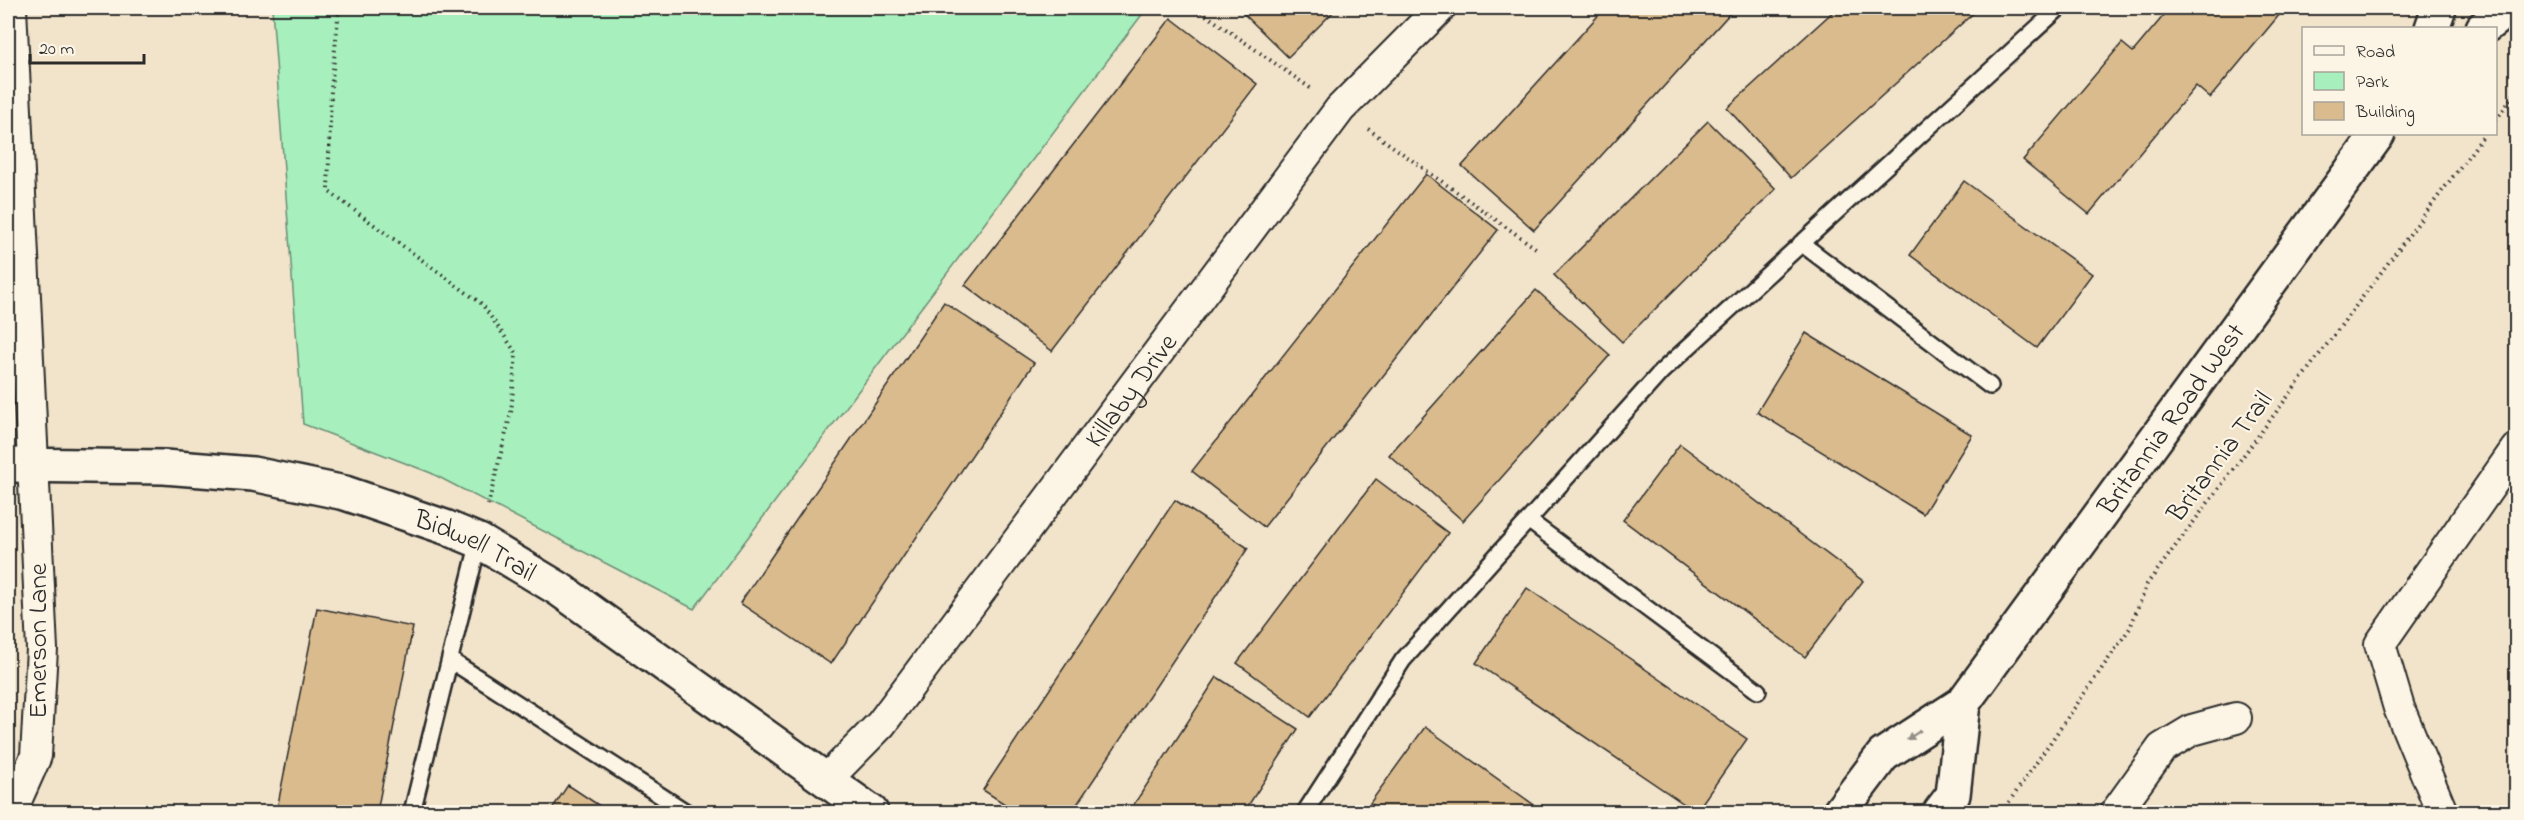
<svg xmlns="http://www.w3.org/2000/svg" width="2524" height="820" font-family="'Indie Flower',sans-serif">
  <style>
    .green { fill: #a7efbc; stroke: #698d74; stroke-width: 1.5 }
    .building { fill: #dabb8d; stroke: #2b2b2b; stroke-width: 1.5 }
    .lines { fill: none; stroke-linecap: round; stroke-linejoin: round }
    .lane-casing { stroke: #2b2b2b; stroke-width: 20 }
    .street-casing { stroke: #2b2b2b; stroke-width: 34 }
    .secondary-casing { stroke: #2b2b2b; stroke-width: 38 }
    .path { stroke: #2b2b2b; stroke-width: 4; stroke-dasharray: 1.5 4.5; stroke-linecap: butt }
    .lane { stroke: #fcf5e5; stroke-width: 15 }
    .street { stroke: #fcf5e5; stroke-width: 30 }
    .secondary { stroke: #fcf5e5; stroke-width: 33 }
    .oneway { fill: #949088 }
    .labels { text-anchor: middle; stroke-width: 4.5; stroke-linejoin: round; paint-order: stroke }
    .street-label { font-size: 27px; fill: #2b2b2b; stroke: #fcf5e5 }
  </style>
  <rect width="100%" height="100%" fill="#f2e4cb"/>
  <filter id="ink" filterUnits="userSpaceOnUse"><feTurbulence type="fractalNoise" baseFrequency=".0167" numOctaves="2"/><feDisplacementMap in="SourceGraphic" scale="12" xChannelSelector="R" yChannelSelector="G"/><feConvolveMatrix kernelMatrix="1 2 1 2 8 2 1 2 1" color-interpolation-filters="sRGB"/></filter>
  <g filter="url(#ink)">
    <!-- green -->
    <path class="green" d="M272,8H1147L694,609L431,473L303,424Z"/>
    <!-- building -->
    <path class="building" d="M1238,8H1337L1288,57Z
      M1605,8H1728L1732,11L1534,230L1462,166Z
      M1837,8H1979L1791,178L1727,108Z
      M2170,8H2285L2210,98L2196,86L2089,214L2023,160L2122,43L2133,52Z
      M1171,18L1257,84L1052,351L965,285Z
      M1708,121L1776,189L1622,342L1554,275Z
      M1426,174L1498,230L1264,527L1192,471Z
      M1964,181L2092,274L2037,348L1910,255Z
      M1536,290L1610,355L1463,521L1389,455Z
      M944,302L1034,363L831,664L740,603Z
      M1806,333L1972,435L1923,514L1757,412Z
      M1680,444L1863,581L1805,657L1623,520Z
      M1376,479L1448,533L1310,717L1237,663Z
      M1175,500L1248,548L1072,812H1017L983,790Z
      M1527,588L1747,739L1696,812L1476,663Z
      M317,608L413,627L377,812H293L277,809Z
      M1217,677L1298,729L1244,812H1129Z
      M1425,727L1544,812H1383L1370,803Z
      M568,785L609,812H550Z"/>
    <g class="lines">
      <!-- lane casing -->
      <g class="lane-casing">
        <path id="lane" d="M1801,243L1990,386
          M1528,520L1758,691
          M450,660L686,812
          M412,812L479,541
          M1305,812L1403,660L1661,372L2059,8"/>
      </g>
      <!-- street casing -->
      <g class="street-casing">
        <g id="street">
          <path id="s1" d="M827,779L881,724L1340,109L1440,8"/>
          <path d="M11,812L36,756L42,649L11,8"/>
          <path d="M2116,812L2162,748L2192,730L2236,718"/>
          <path d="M2442,812L2399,708L2380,644L2516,449"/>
        </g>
      </g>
      <!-- secondary casing -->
      <g class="secondary-casing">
        <g id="secondary">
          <path d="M2432,28L2439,8"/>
          <path d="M2483,28L2509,8"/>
          <path id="s2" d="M8,465L164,467L253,474L345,493L445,527L479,541L559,589L871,812"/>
          <path id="s3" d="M1840,812L1883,755L1963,703L2378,134"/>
          <path d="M1940,812L1953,795L1963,703"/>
        </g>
      </g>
      <!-- path -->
      <path class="path" d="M339,8L331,90L328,191L482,304L516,353L511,413L488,505
        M1196,8L1313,90
        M2496,120L2516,92
        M1368,129L1537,249
        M2002,812L2130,628L2147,584L2485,134"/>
      <!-- lane -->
      <use href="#lane" class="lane"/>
      <!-- street -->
      <use href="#street" class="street"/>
      <!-- secondary -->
      <use href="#secondary" class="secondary"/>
    </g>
    <!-- one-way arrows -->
    <defs><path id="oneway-solid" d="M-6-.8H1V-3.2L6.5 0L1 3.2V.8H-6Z" transform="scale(1.5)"/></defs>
    <use class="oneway" href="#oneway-solid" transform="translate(1914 735) rotate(147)"/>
  </g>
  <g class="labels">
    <!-- street labels -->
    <g class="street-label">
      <text dy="9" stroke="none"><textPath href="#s1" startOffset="494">Killaby Drive</textPath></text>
      <text dy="9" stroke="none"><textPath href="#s3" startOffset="519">Britannia Road West</textPath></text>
      <text transform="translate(2219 456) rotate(-53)" y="9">Britannia Trail</text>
      <text dy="9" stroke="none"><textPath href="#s2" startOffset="480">Bidwell Trail</textPath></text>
      <text transform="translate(37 641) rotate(-90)" y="9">Emerson Lane</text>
    </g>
  </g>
  <!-- margin -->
  <rect width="2524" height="820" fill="none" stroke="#fcf5e5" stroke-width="30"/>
  <rect x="15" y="15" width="2494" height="790" fill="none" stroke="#2b2b2b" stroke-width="2" filter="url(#ink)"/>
  <!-- legend -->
  <rect x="2302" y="27" width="195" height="108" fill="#fcf5e5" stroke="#a8a49b" stroke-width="1.5"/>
  <rect x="2314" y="46" width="30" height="9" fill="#fcf5e5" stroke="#a8a49b" stroke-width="1.5"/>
  <text x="2356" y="57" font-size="18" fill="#2b2b2b">Road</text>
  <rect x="2314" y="72" width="30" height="18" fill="#a7efbc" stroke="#a8a49b" stroke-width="1.5"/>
  <text x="2356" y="87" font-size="18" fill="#2b2b2b">Park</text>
  <rect x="2314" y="102" width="30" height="18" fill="#dabb8d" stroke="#a8a49b" stroke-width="1.5"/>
  <text x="2356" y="117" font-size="18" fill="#2b2b2b">Building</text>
  <!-- scale -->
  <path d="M30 54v9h114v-9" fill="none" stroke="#2b2b2b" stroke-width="3"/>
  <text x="39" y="54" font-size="18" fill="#2b2b2b" stroke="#fcf5e5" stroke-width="4.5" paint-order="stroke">20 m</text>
</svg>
